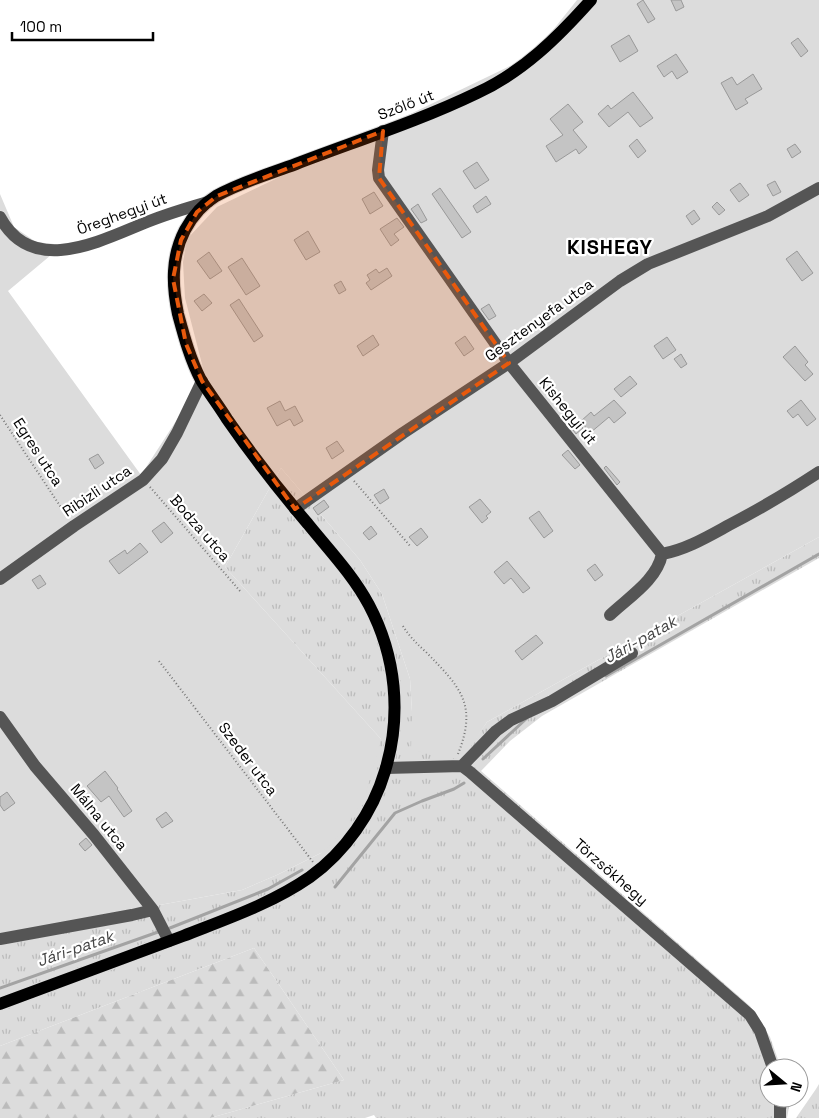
<svg xmlns="http://www.w3.org/2000/svg" width="819" height="1118" font-family="'Space Grotesk',sans-serif">
  <style>
    .grass { fill: url(#grass-tufts) }
    .forest { fill: url(#forest-firs) }
    .garden { fill: #dcdcdc }
    .lines { fill: none; stroke-linecap: round; stroke-linejoin: round }
    .stream { stroke: #a3a3a3; stroke-width: 3 }
    .building { fill: #c4c4c4; stroke: #999 }
    .major-casing { stroke: #dbdbdb; stroke-width: 14 }
    .path { stroke: #777; stroke-width: 2; stroke-dasharray: 1 2.5; stroke-linecap: butt }
    .minor { stroke: #555; stroke-width: 12 }
    .major { stroke: #000; stroke-width: 12 }
    .marked { fill: #e8590c; fill-opacity: 0.2; stroke: #e8590c; stroke-width: 4; stroke-dasharray: 10 6; stroke-linejoin: round }
    .labels { text-anchor: middle; stroke-width: 4.5; stroke-linejoin: round; paint-order: stroke }
    .street-label { font-size: 15px; fill: #000; stroke: #fff }
    .water-label { font-size: 16px; font-style: italic; fill: #444; stroke: #fff }
    .district-label { font-size: 20px; font-weight: bold; letter-spacing: 1px; fill: #000; stroke: #fff }
  </style>
  <defs>
    <pattern id="grass-tufts" width="24" height="20" patternUnits="userSpaceOnUse" patternTransform="scale(1.25)"><rect width="24" height="20" fill="#dcdcdc"/><path d="M3 7l-1-3M5 7V3M7 7l1-3M15 17l-1-3M17 17v-4M19 17l1-3" fill="none" stroke="#bbb"/></pattern>
    <pattern id="forest-firs" width="22" height="20" patternUnits="userSpaceOnUse" patternTransform="scale(1.25)"><rect width="22" height="20" fill="#dcdcdc"/><path d="M5 1l3.5 6h-7zM16 11l3.5 6h-7z" fill="#bbb"/></pattern>
  </defs>
  <rect width="100%" height="100%" fill="#fff"/>
  <!-- grass -->
  <path class="grass" d="M281,468L360,560L382,594L410,679L412,712L461,759L487,722L819,537V558L542,716L510,741L481,771L750,1006L770,1037L781,1068H769V1098H788L789,1107L787,1118H376L374,1115L365,1118H210L344,1080L254,948L0,1046V934L242,890L277,875L321,853L381,739L225,567Z
    M819,1084V1118H796L816,1089Z"/>
  <!-- forest -->
  <path class="forest" d="M254,948L344,1080L210,1118H0V1046Z"/>
  <!-- garden -->
  <path class="garden" d="M577,0H819V537L487,722L462,760L411,750L412,712L410,679L382,594L360,560L281,468L225,567L381,739L366,793L344,831L321,853L277,875L242,890L0,934V194L14,227L36,242L63,245L8,291L141,475L176,421L204,372L185,298L183,262L187,239L217,207L533,55Z"/>
  <g class="lines">
    <!-- stream -->
    <path class="stream" d="M606,676L819,554
      M483,759L526,719
      M335,887L395,813L422,801L454,789L464,783
      M170,928L268,889L302,870
      M0,988L158,932"/>
  </g>
  <!-- building -->
  <path class="building" d="M643,0L655,19L648,23L637,4Z
    M671,0H681L684,7L676,11Z
    M629,35L638,51L620,62L611,46Z
    M798,38L808,51L801,57L791,43Z
    M676,54L688,72L677,79L672,71L664,77L657,66Z
    M753,74L762,89L745,99L748,103L736,110L721,83L732,77L737,85Z
    M633,92L653,118L640,127L628,112L609,127L598,114L608,105L611,109Z
    M568,104L583,122L573,130L587,147L579,154L576,149L556,162L546,146L563,135L550,119Z
    M637,139L646,151L638,158L629,146Z
    M795,144L801,152L792,158L787,149Z
    M477,162L489,180L475,189L463,171Z
    M775,181L781,192L773,196L767,185Z
    M740,183L749,195L739,202L730,190Z
    M440,188L471,232L462,238L432,194Z
    M374,192L383,206L370,214L362,199Z
    M486,196L491,204L477,213L473,206Z
    M717,202L725,210L719,215L712,207Z
    M418,204L427,220L421,223L411,209Z
    M694,210L700,219L692,225L686,216Z
    M397,218L404,227L394,234L399,240L391,246L380,229Z
    M308,231L320,252L306,260L294,240Z
    M797,251L813,273L802,281L786,259Z
    M209,252L222,271L210,279L197,261Z
    M242,258L260,286L246,295L228,267Z
    M387,268L392,276L371,290L366,283L370,280L367,275L376,269L379,273Z
    M341,281L346,290L339,294L334,285Z
    M204,294L212,303L202,311L194,301Z
    M239,299L263,336L254,342L230,305Z
    M489,304L496,316L489,320L481,309Z
    M373,335L379,345L363,356L357,346Z
    M465,336L474,349L464,356L455,343Z
    M667,337L676,350L663,359L654,346Z
    M795,346L808,362L805,365L813,374L805,381L783,357Z
    M681,354L687,364L681,368L674,359Z
    M630,376L637,384L621,397L614,389Z
    M614,400L626,413L614,423L609,417L590,433L581,421L591,412L594,416Z
    M801,400L816,419L807,426L798,414L793,418L787,411Z
    M280,401L285,411L295,406L303,421L294,426L290,419L277,426L267,408Z
    M573,417L583,428L576,434L567,422Z
    M337,441L344,451L332,459L326,448Z
    M568,450L580,465L575,469L562,455Z
    M98,454L104,463L95,469L89,459Z
    M606,466L620,482L617,485L604,468Z
    M384,489L389,498L380,504L374,495Z
    M480,499L491,512L486,516L488,518L482,523L469,507Z
    M324,500L329,507L318,515L313,508Z
    M539,511L553,531L544,538L529,518Z
    M164,522L173,533L161,543L152,531Z
    M371,526L377,534L369,540L363,533Z
    M421,528L428,537L417,546L409,537Z
    M140,543L148,552L119,574L109,561L125,550L127,554Z
    M507,561L530,588L523,593L511,578L504,584L494,572Z
    M595,564L603,575L595,581L587,570Z
    M40,575L46,584L38,589L32,580Z
    M536,635L543,643L522,660L515,651Z
    M105,771L118,788L117,789L132,811L124,817L109,796L101,802L87,786Z
    M7,792L15,803L4,811L0,805V797Z
    M166,812L173,821L162,828L156,819Z
    M86,838L92,845L85,851L79,844Z"/>
  <g class="lines">
    <!-- major casing -->
    <g class="major-casing">
      <path id="major" d="M0,1004C61,981 122,959 183,936C226,919 271,904 310,877C345,852 373,812 385,771C402,715 396,656 369,605C353,575 329,550 308,524C279,490 252,455 227,419C219,406 209,393 201,380C190,359 184,336 178,314C172,285 171,257 185,230C192,217 203,204 216,196C241,182 269,174 296,164C356,141 419,121 477,93C523,72 558,37 591,0"/>
    </g>
    <!-- path -->
    <path class="path" d="M0,415L68,518
      M354,481L411,547
      M150,487L240,591
      M403,626C409,636 417,644 426,652C460,687 478,704 458,754
      M159,661L313,862"/>
    <!-- minor -->
    <path class="minor" d="M383,131L378,170L379,178L509,363L662,554
      M0,217C32,277 100,241 147,222C167,214 187,208 208,202
      M295,509L403,433L509,363L620,281L648,264L768,216L819,188
      M662,554C687,549 707,537 729,525C760,509 790,491 819,472
      M0,579L74,526L143,480L162,459L177,433L202,381
      M610,615C629,597 657,580 662,554
      M0,717L35,766L94,835L153,910L169,941
      M462,766L496,731L511,720L552,701L632,653
      M386,768L462,766L470,772L750,1015L760,1031L773,1068
      M0,939L132,915L153,910
      M780,1118V1098"/>
    <!-- major -->
    <use href="#major" class="major"/>
  </g>
  <!-- marked area -->
  <path class="marked" d="M383,131L379,178L509,363L295,509L202,381L186,344L173,279L181,240L197,212L217,196Z"/>
  <g class="labels">
    <!-- street labels -->
    <g class="street-label">
      <text transform="translate(406 105) rotate(-21)" y="5">Szőlő út</text>
      <text transform="translate(122 214) rotate(-20)" y="5">Öreghegyi út</text>
      <text transform="translate(539 320) rotate(-36)" y="5">Gesztenyefa utca</text>
      <text transform="translate(568 411) rotate(51)" y="5">Kishegyi út</text>
      <text transform="translate(38 452) rotate(57)" y="5">Egres utca</text>
      <text transform="translate(97 491) rotate(-34)" y="5">Ribizli utca</text>
      <text transform="translate(200 528) rotate(49)" y="5">Bodza utca</text>
      <text transform="translate(248 759) rotate(53)" y="5">Szeder utca</text>
      <text transform="translate(99 817) rotate(51)" y="5">Málna utca</text>
      <text transform="translate(611 872) rotate(41)" y="5">Törzsökhegy</text>
    </g>
    <!-- water labels -->
    <g class="water-label">
      <text transform="translate(640 639) rotate(-29)" y="6">Jári-patak</text>
      <text transform="translate(75 948) rotate(-19)" y="6">Jári-patak</text>
    </g>
    <!-- district labels -->
    <g class="district-label">
      <text x="610" y="254">KISHEGY</text>
    </g>
  </g>
  <!-- north arrow -->
  <g transform="translate(784 1083) rotate(108)"><circle r="24" fill="#ffffff" stroke="#999999"/>
  <path d="M0-4L9 19L0 12L-9 19Z" fill="#000000"/>
  <text y="-8" font-size="14" font-weight="bold" text-anchor="middle" fill="#000000">N</text>
  </g>
  <!-- scale -->
  <path d="M12 32v8h141v-8" fill="none" stroke="#000000" stroke-width="2.5"/>
  <text x="20" y="32" font-size="15" fill="#000000" stroke="#ffffff" stroke-width="4" paint-order="stroke">100 m</text>
</svg>
